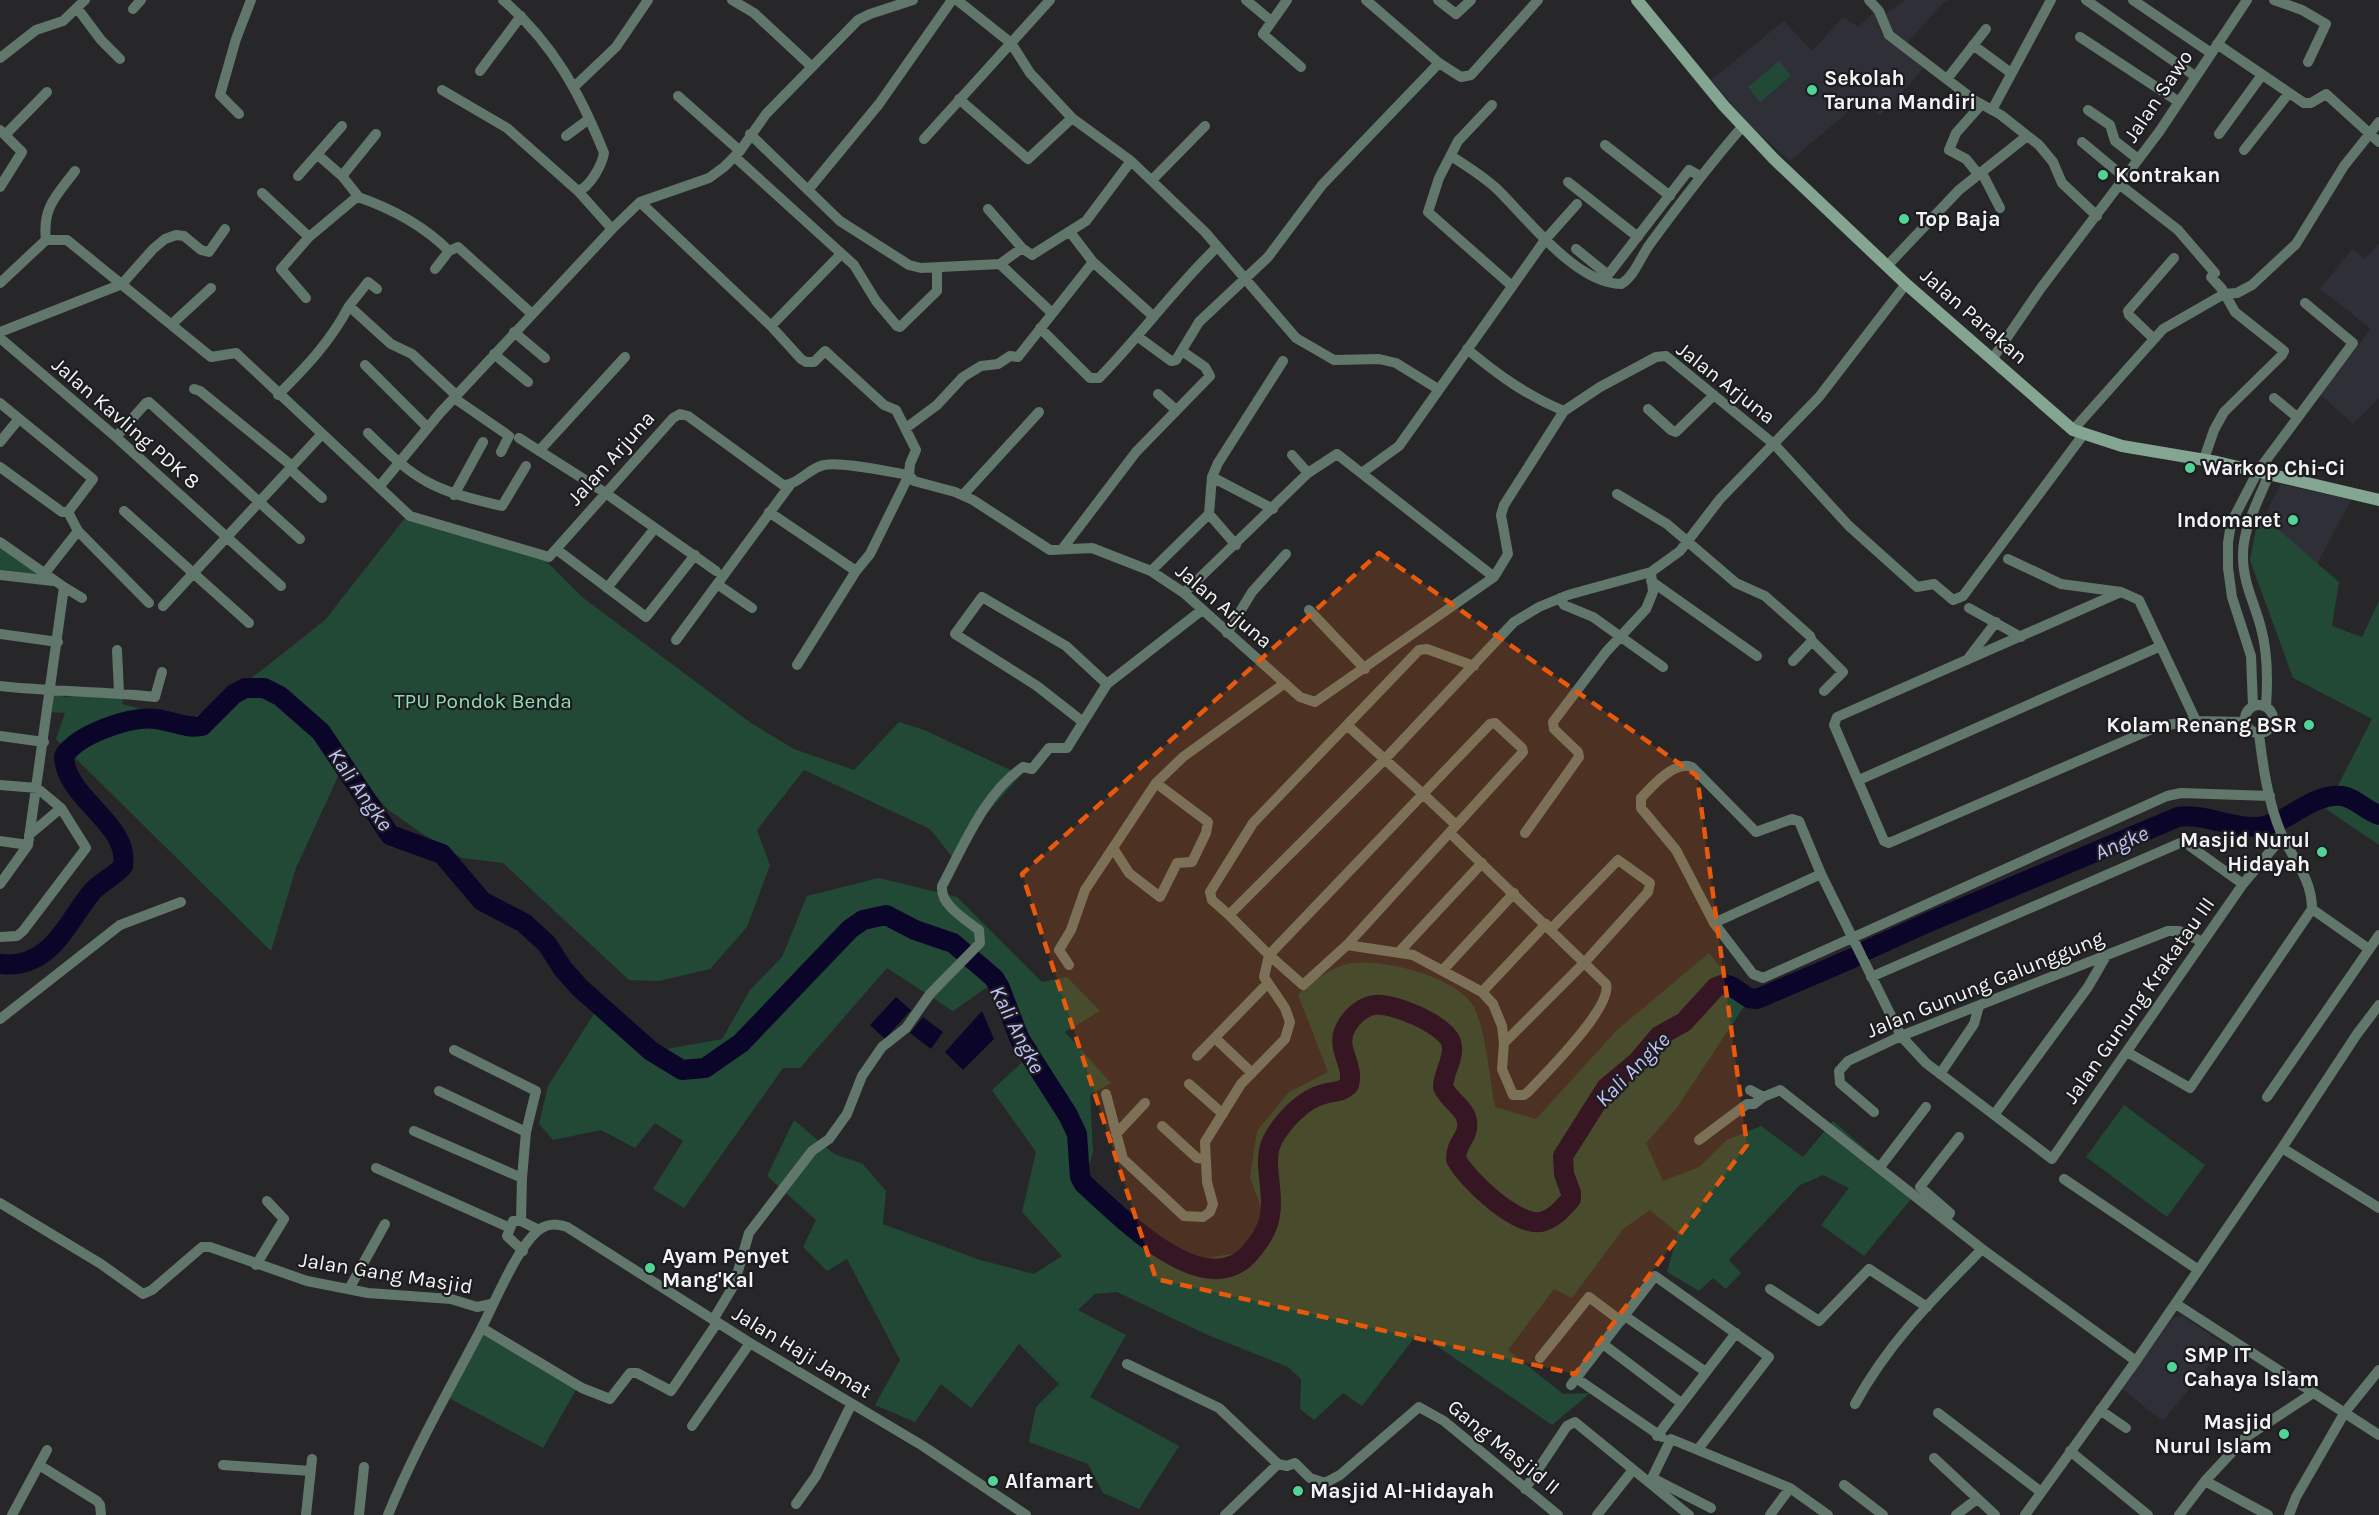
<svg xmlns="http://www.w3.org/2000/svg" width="2379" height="1515" font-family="Karla,sans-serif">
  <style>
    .built { fill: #2f2f38 }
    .green { fill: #224935 }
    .water { fill: #0b0529 }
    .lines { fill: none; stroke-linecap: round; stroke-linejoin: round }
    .river { stroke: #0b0529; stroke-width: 20 }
    .street { stroke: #62776b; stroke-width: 10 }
    .secondary { stroke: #83a591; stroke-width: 12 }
    .marked { fill: #e8590c; fill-opacity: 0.2; stroke: #e8590c; stroke-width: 4.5; stroke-dasharray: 12 8; stroke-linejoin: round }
    .poi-dot { fill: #54d396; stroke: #1d1d20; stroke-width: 2 }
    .labels { text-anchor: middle; stroke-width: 4.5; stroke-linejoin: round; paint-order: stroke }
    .poi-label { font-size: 21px; font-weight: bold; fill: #f3f4f6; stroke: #1d1d20; text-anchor: start }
    .street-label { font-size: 21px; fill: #f3f4f6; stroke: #1d1d20 }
    .park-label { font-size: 21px; fill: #8eddb2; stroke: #1d1d20 }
    .water-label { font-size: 22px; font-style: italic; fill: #c0c1fa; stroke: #1d1d20 }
  </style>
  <rect width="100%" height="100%" fill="#27272a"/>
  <!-- built -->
  <path class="built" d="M1905,0H1949L1944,2L1907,43L1891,30L1885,14Z
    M1875,11L1882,34L1924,68L1880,116L1861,101L1790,161L1753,128L1711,80L1784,21L1812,51L1843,17L1858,27Z
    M2379,243V398L2353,424L2320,394L2371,329L2320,289L2352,249L2365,259Z
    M2281,484L2351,500L2316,566L2260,524Z
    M2183,1316L2225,1345L2163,1421L2122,1389L2173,1318Z"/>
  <!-- green -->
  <path class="green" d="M1779,61L1791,76L1760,102L1748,87Z
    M2259,513L2339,582L2332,626L2362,637L2379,601V845L2326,809L2372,719L2293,678L2250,560Z
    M405,518L543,558L582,597L751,723L794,749L854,770L899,722L924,730L1021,775L986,814L957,863L930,829L804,770L757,830L770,865L747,927L710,969L659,981L629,980L503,863L462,858L423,834L387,809L346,759L296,868L271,951L56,739L65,713L48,712L54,692L64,697L104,693L124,698L122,704L189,721L262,670L325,620Z
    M0,546L47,580L0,575Z
    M879,878L957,897L1042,982L1067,977L1100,1011L1065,1032L1111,1083L1090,1095L1093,1152L1084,1180L1119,1217L1199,1259L1251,1251L1267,1225L1250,1177L1257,1131L1289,1092L1328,1072L1298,995C1312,981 1332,966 1353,963C1385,959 1458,977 1474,1007C1486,1031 1490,1080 1495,1107L1536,1119L1617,1030L1709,953L1747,1002L1676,1109L1646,1143L1663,1181L1699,1167L1727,1140L1761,1126L1803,1157L1833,1121L1916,1193L1864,1256L1821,1225L1849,1188L1823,1175L1800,1185L1729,1260L1741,1273L1726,1289L1713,1278L1699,1291L1667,1272L1678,1233L1650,1210L1623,1229L1572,1298L1554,1289L1508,1350L1563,1394L1590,1393L1552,1425L1418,1333L1362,1406L1343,1393L1314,1420L1300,1409L1301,1379L1288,1367L1208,1335L1117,1292L1095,1294L1078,1310L1126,1335L1090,1397L1179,1446L1139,1509L1103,1493L1088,1464L1029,1442L1036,1407L1059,1384L1019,1344L971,1408L941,1384L915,1422L875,1405L900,1360L847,1259L827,1271L803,1247L816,1220L767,1176L794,1120L834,1154L863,1164L886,1191L883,1224L980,1260L1034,1274L1062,1256L1022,1212L1036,1152L992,1090L1038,1048L995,982L953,1011L887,968L800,1068H783L684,1208L653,1189L683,1141L655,1123L635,1148L601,1130L553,1140L539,1124L548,1086L597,1009L650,1052L722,1039L750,990L782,957L807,896Z
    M2124,1105L2205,1165L2167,1217L2086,1157Z
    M484,1334L577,1388L543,1448L449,1398Z"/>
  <!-- water -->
  <path class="water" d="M896,997L911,1010L885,1039L870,1025Z
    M982,1011L994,1039L963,1070L945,1052Z
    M923,1017L943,1032L931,1049L910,1033Z"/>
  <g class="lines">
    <!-- river -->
    <path class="river" d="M1867,950L1929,922L2178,817C2205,813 2229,828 2256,827C2287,826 2309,793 2342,796C2356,798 2366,811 2379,815
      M0,964C49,970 65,926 91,893C100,882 114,877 123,866C130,823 65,799 64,756C78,734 130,716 156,719C172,721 186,729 202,726L234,694L245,688H264L280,696L321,732L390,835L442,854L482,901L524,923L547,944L563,969L580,988L651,1051L682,1070L705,1068L741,1043L850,929L863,920L886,915L915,930L953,943L994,978L1000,988L1020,1040L1068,1115L1077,1134L1080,1177L1084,1184C1119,1215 1202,1303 1248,1255C1258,1244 1268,1230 1270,1215C1275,1191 1261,1161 1273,1139C1283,1121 1303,1099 1324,1094C1335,1091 1340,1093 1349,1085C1355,1064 1334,1048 1346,1027C1351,1017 1362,1007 1374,1005C1392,1002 1444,1024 1451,1042C1456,1057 1443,1072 1443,1087C1449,1102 1470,1109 1467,1128C1466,1139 1456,1143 1456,1159C1467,1180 1516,1226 1541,1222C1554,1219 1562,1209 1571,1199V1193L1564,1174L1563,1156L1606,1088L1637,1062L1659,1036L1684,1022L1716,987L1724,984L1731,986L1749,998L1757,999L1853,958"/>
    <!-- street -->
    <path class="street" d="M732,0L754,13L811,66
      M913,0L870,14L858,20L766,114L740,151L724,167L709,178L640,202L612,229L440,413L379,487L410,516L549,557L673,418L680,414L688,416L783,485C798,485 809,468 824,465C841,461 889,472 909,475L914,481L955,492L973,500L1050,550L1092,548L1151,571L1184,593L1300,697L1315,702L1494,577L1508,554L1501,515L1504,505L1564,411L1600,387L1656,357L1666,356L1775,445L1849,526L1917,587L1934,584L1953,600L1963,596L2083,435
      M957,0L1011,43L1030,73L1072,118L1131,161L1205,232L1296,338L1334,360L1379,359L1396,363L1438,389
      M1246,0L1270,20
      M1287,0L1263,34L1301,67
      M1366,0L1439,63
      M1438,0L1456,14L1471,0
      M1869,0L1879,11L1889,35L1974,100L2001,115L2039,145L2053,162L2062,183L2097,216
      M2086,0L2195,76
      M2133,0L2211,53
      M2274,0L2302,10L2326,24L2308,62
      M77,8L101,40L120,59
      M133,9L141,0
      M2080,37L2179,102
      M2217,44L2304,103H2311L2326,94L2379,142
      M1973,45L2011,73
      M0,58L36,30L63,21L85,0
      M480,71L521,16
      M1947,79L1986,29
      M575,86L616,47L648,0
      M442,90L507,128L578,191C590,187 602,165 604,153C580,93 552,42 503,0
      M678,96L740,151
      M959,99L1028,159L1072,118
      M1492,105L1458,141L1439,178L1428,212L1512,286
      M1992,110L2051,0
      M2088,110L2110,125L2115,141L2138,159
      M239,114L220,95L236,39L251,0
      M0,130L5,135L47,92
      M750,134L840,221L909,265L921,268L1000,264L1022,248
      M2219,134L2262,75
      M566,136L589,119
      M924,139L1050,0
      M2082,142L2124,177
      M1605,145L1670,196
      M2244,150L2289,93
      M1451,156C1467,166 1483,176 1497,189C1527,218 1576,284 1621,284C1634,277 1641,256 1650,244C1680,203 1710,164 1742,127
      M735,157L854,265L876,301L897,326L900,327L937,291V268
      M1982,173L2000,208
      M1979,175L1966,159L1949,150L1956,133L1981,105
      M298,176L342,126
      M342,176L376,134
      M1152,180L1205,126
      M1568,182L1638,237
      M2119,184L2178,230L2215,273L2211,277L2222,289L2235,312L2284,351L2282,355L2224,412L2214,430L2204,459
      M0,187L22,152L5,135
      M808,190L879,104L952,0
      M578,191L612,229
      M262,193L309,237
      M358,197C393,209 423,225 449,251
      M640,202L771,326L801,359L806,362H814L825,351L884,405L896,410L916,450L910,464L909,475L870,554L856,571L797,665
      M988,209L1022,248L1032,255L1086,221L1131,161
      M1070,232L1093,262L1153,316
      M46,240C42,207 57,195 75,171
      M1576,249L1608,275L1689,170L1700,176
      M1000,264L1052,313
      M1887,266L1959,190L2027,136
      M435,269L449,251L458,247L532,314
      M0,283L46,240H67L211,357L236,353L379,487
      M306,298L281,269L309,237L358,196L342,176L318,155
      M349,306L368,282L377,289
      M173,323L211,288
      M771,326L841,254
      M1040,328L1090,378H1099C1140,336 1174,289 1216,248
      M0,332L122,284L153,249L165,239L176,235L184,236L201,250L209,252L225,229
      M514,332L545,358
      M1137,336L1171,361L1176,360L1199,322L1268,257L1322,185L1439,63L1461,77L1471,75L1538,0
      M0,338L116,437L281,586
      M2153,338L2129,315L2128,311L2174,258
      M1467,349C1498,375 1526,395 1564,411
      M494,354L528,382
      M1993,358L2041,288L2159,132L2247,0
      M365,365L427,427
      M194,389L200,391L292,466
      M1158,394L1175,409
      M278,395C306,367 331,341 349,306L391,344L412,354L457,396
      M454,398L509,436L501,452
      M2274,398L2297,417
      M0,403L93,479L68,512
      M1648,409L1671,430L1676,432L1714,395
      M906,428L937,405L963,377L981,366L998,364L1010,356L1018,357L1093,262
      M2073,430L2163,329L2224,294L2237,293L2252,285L2296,244L2344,166L2379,122
      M368,433C418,483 433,490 502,506L526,466
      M116,437L146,403L149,402L300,539
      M519,438L604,492L716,571
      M0,442L18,420
      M539,451L625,357
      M1292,455L1308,473
      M0,467L62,512H68
      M290,469L322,498
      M1363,472L1399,446L1545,240L1577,204
      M1212,477L1273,509
      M1617,494L1667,524L1736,583L1765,596L1810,636L1812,641L1793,661
      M454,495L483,442
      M963,495L1039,412
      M124,511L249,623
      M68,512L78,531L149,603
      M769,512L856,571
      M1209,514L1212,477L1218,463L1283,361
      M0,542L64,587L28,845L0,884
      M1063,548L1136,452L1210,376L1205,367L1182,351
      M556,549L646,617L695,555
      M2008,559L2061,584L2121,592L2139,600L2196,721
      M1151,571L1209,514L1236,545
      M45,573L78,531
      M0,575L53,581
      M1651,581L1757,656
      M717,584L752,608
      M64,587L82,598
      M607,588L655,528
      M2121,592L1837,717L1834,725L1884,841L1889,843L2159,726L2196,721L2245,722
      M1184,593L1308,473L1337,454L1494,577
      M1560,598L1564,605L1593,617L1663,667
      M163,606L321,435
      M1969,608L2021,637
      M1309,610L1365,669
      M1227,633L1252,592L1286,554
      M0,634L58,642
      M676,640L790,485
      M1812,641L1843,672L1824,691
      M117,650L119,693
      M1967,660L1996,622
      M1474,666L1427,649L1419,650L1253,823L1210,892L1212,900L1229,915L1385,759L1514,622L1539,607L1568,595L1651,572L1680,551L1720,499L1819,397L1906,284
      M0,686C52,692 103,691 155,697L162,672
      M2245 719a14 14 0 1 1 28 0a14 14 0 1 1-28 0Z
      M2253,706L2251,656L2232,597L2228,568V543L2231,523L2258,471L2353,343L2305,303
      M2266,706C2268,679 2268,654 2261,628C2255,604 2243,583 2243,557C2242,529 2259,500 2269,474
      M1083,722L1037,686L955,634L982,597L1066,646L1107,684
      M0,736L44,742
      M1859,780L2161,646
      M0,785L37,788L61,808L86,848L23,931L17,936L0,937
      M1525,833L1579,757L1578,752L1554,729L1553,722L1606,652L1646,609L1653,592L1651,572
      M29,835L61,808
      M0,841L28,845
      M1113,848L1129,873L1160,897L1177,863L1192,862L1206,833L1208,822L1156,783
      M1821,874L1714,923L1676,850L1641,808V798C1652,786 1675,760 1692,767L1756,832L1792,819L1799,821L1821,874L1901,1036L1926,1063L2052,1159L2243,884L2283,836
      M2312,909L2369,949
      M1229,915L1269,955L1423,794L1347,725
      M1714,923L1753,974L1763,978L2167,796L2181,793L2270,796
      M1347,945L1413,955L1482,992L1493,1004L1502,1026L1504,1043L1502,1069L1513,1095H1524L1528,1092C1545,1074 1613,1007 1606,984L1450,833
      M1400,951L1482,863
      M1069,965L1059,950L1071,930L1085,890L1156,783L1183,757L1285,683
      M1443,970L1514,893
      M1871,977L2180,843L2187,844L2243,884
      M1482,992L1546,924
      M0,1019L120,925L181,902
      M1215,1038L1252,1073
      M1504,1043L1585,962L1648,892L1650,883L1618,860L1551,929
      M2127,1052L2190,1088L2312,909C2312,878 2293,860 2281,833C2268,802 2263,767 2259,734
      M1197,1056L1268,983
      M1940,1074L1974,1024L1979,1006
      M1189,1084L1223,1114
      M1750,1090L1763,1097L1780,1090L1982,1249L2136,1361
      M439,1091L526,1132
      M1106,1094L1123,1159L1184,1216L1203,1217L1210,1212L1213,1204L1207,1182L1205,1142L1241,1084L1285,1039L1290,1022L1285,1008L1264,977L1269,955L1303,985L1347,945L1523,752L1522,748L1495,723L1490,724L1423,794L1456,825
      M2267,1097L2379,935
      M1874,1112L1840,1083L1839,1071L1848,1061L1901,1036L2168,931H2179L2203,942
      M1994,1115L2088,987L2106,956
      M1162,1126L1197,1158L1206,1159
      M414,1131L522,1178L526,1132L536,1091L454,1050
      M1116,1134L1145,1103
      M1699,1140L1747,1104H1754L1763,1097
      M2282,1148L2357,1034L2379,1005
      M1880,1167L1926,1107
      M376,1168L508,1227
      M2064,1179L2197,1269
      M0,1203L101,1264L143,1294L152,1290L202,1247H210L307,1281L368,1293L451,1299L477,1307L491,1304
      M1945,1220L1950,1213L1920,1187L1959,1137
      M521,1221L522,1178
      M523,1251L507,1236L513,1221H521L539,1230
      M256,1265L284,1219L267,1201
      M349,1289L385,1224
      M1770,1289L1819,1321L1869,1269L1927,1307
      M2176,1304L2379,1435
      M1625,1316L1706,1372
      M713,1320L734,1285L749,1233L812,1151L829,1139L847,1114L862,1076L882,1047L906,1028L930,994L980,943L979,930C965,919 940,905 942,886C964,845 984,794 1023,767L1032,769L1049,748H1067L1107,684L1202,610
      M482,1328L582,1388L610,1399L630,1373H637L671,1391L717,1323
      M1603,1344L1681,1403
      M1540,1358L1589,1297L1621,1321
      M1127,1364L1219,1408L1278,1464L1287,1466L1295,1463L1310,1478L1325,1483L1340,1475L1419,1407L1444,1421L1558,1515
      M1576,1378L1662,1437
      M1571,1385L1655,1276L1769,1357L1699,1448
      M1855,1404C1889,1342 1933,1299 1982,1249
      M2100,1410L2126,1428
      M1938,1413L2041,1492
      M692,1426L750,1343
      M1657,1436L1736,1333
      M2070,1451L2148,1515
      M1934,1458L1995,1515
      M39,1465L97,1501L100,1505L101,1515
      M223,1465L311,1471
      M2205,1481L2268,1515
      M1844,1485L1883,1515
      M1525,1489L1567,1426L1575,1422L1689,1515
      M796,1504L816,1476L851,1405
      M1711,1508L1652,1478L1671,1439L1790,1488L1828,1515
      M12,1515L47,1450
      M306,1515L312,1459
      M359,1515L364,1467
      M388,1515C414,1451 448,1392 480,1331C494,1305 517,1246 540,1229C549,1223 557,1224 567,1227L750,1343L923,1446L1026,1515
      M1225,1515L1278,1464
      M1597,1515L1632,1471
      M1770,1515L1790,1488
      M1956,1515L1977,1499
      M2025,1515L2136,1361L2282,1148L2379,1208
      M2179,1515L2205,1481L2246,1437L2313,1393
      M2289,1515L2296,1497L2345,1412L2379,1370"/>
    <!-- secondary -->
    <path class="secondary" d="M1637,0L1724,106L1774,159L1906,284L2073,430L2122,446L2217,462L2379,500"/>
  </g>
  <!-- marked area -->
  <path class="marked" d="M1379,553L1697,776L1747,1145L1575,1374L1156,1279L1022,874Z"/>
  <!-- markers -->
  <g class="poi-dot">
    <circle cx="1812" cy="90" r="6"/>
    <circle cx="2103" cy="175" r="6"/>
    <circle cx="1904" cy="219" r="6"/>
    <circle cx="2190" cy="468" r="6"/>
    <circle cx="2293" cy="520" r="6"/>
    <circle cx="2309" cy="725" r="6"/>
    <circle cx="2322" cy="852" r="6"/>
    <circle cx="650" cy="1268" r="6"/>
    <circle cx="2172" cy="1367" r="6"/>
    <circle cx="2284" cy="1434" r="6"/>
    <circle cx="993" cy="1481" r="6"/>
    <circle cx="1298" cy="1491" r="6"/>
  </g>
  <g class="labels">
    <!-- poi labels -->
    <g class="poi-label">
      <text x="1824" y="85">Sekolah<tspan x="1824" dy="24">Taruna Mandiri</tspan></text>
      <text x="2115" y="182">Kontrakan</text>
      <text x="1916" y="226">Top Baja</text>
      <text x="2202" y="475">Warkop Chi-Ci</text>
      <text x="2281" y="527" text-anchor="end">Indomaret</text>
      <text x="2297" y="732" text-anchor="end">Kolam Renang BSR</text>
      <text x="2310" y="847" text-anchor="end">Masjid Nurul<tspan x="2310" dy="24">Hidayah</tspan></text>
      <text x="662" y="1263">Ayam Penyet<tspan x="662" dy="24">Mang'Kal</tspan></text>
      <text x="2184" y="1362">SMP IT<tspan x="2184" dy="24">Cahaya Islam</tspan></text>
      <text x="2272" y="1429" text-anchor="end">Masjid<tspan x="2272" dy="24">Nurul Islam</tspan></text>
      <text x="1005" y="1488">Alfamart</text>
      <text x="1310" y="1498">Masjid Al-Hidayah</text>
    </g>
    <!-- street labels -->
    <g class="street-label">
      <text transform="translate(2158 96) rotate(-56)" y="7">Jalan Sawo</text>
      <text transform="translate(1974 316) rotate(41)" y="7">Jalan Parakan</text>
      <text transform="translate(1726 383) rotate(38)" y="7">Jalan Arjuna</text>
      <text transform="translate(126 423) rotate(41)" y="7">Jalan Kavling PDK 8</text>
      <text transform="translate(611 458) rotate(-48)" y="7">Jalan Arjuna</text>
      <text transform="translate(1224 606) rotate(40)" y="7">Jalan Arjuna</text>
      <text transform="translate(1985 984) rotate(-22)" y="7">Jalan Gunung Galunggung</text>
      <text transform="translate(2139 1000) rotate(-55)" y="7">Jalan Gunung Krakatau III</text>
      <text transform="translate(386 1273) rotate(9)" y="7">Jalan Gang Masjid</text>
      <text transform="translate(802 1352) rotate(31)" y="7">Jalan Haji Jamat</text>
      <text transform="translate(1504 1447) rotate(39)" y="7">Gang Masjid II</text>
    </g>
    <!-- park labels -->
    <g class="park-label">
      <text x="483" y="708">TPU Pondok Benda</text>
    </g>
    <!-- water labels -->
    <g class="water-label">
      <text transform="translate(361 789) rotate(55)" y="8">Kali Angke</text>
      <text transform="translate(2121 842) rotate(-23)" y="8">Angke</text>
      <text transform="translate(1018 1029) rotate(63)" y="8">Kali Angke</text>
      <text transform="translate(1632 1069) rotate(-45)" y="8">Kali Angke</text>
    </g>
  </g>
</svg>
